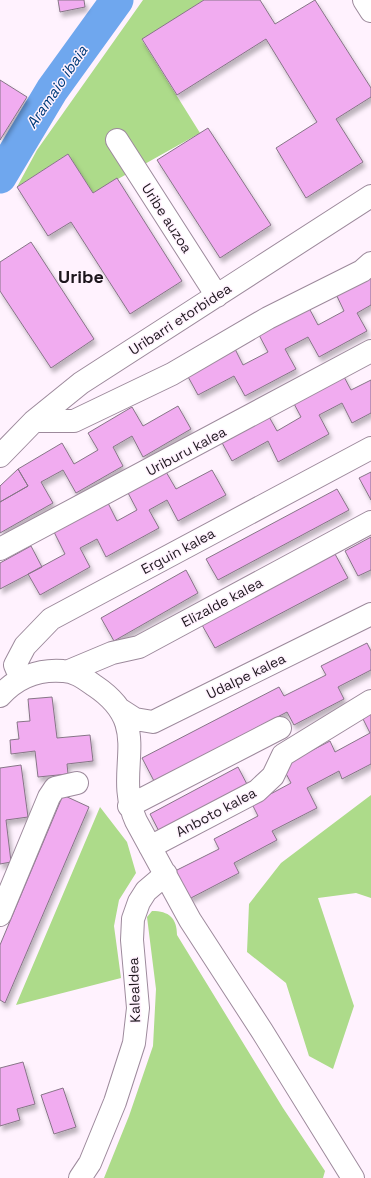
<svg xmlns="http://www.w3.org/2000/svg" width="371" height="1178" font-family="'Space Grotesk',sans-serif">
  <style>
    .green { fill: #addb8a }
    .lines { fill: none; stroke-linecap: round; stroke-linejoin: round }
    .river { stroke: #6fa7ee; stroke-width: 33 }
    .building { fill: #f1acf0; stroke: #877587; filter: url(#shadow) }
    .minor-casing { stroke: #9d8a9c; stroke-width: 24 }
    .minor { stroke: #fff; stroke-width: 22 }
    .labels { text-anchor: middle; stroke-width: 3; stroke-linejoin: round; paint-order: stroke }
    .street-label { font-size: 14px; fill: #1d161d; stroke: #fff2fe }
    .water-label { font-size: 15px; font-style: italic; fill: #003c7a; stroke: #fff2fe }
    .district-label { font-size: 18px; font-weight: bold; fill: #1d161d; stroke: #fff2fe }
  </style>
  <defs>
    <filter id="shadow"><feDropShadow dx="2.5" dy="4.5" stdDeviation="2" flood-color="#0004"/></filter>
  </defs>
  <rect width="100%" height="100%" fill="#fff2fe"/>
  <!-- green -->
  <path class="green" d="M143,0H204L142,40L200,133L93,193L68,154L17,187L37,150Z
    M371,795V898L356,893L318,898L354,1006L333,1069L309,1056L286,983L247,952L249,904L281,863Z
    M100,807L127,842L136,873L119,900L114,926L121,978L16,1005Z
    M152,911C169,911 177,918 177,935L283,1108L325,1171L323,1178H104L129,1116L153,1046L156,989L147,917Z"/>
  <g class="lines">
    <!-- river -->
    <path class="river" d="M0,177L52,90L117,0"/>
  </g>
  <!-- building -->
  <path class="building" d="M58,0H84L85,7L60,12Z
    M204,0H260L275,24L315,0L371,88V97L336,119L363,162L306,198L276,148L317,122L266,39L177,95L142,39Z
    M0,80L27,97L0,140Z
    M208,128L271,225L220,258L157,160Z
    M68,154L93,193L117,178L182,281L130,314L71,222L48,236L17,187Z
    M31,242L94,339L51,368L0,291V262Z
    M371,273V305L357,313L367,331L319,357L308,337L285,349L296,369L245,396L234,376L198,395L186,373L234,347L243,365L268,352L259,335L309,308L318,325L344,311L335,292Z
    M342,373L351,390L371,380V413L352,423L342,403L319,415L329,434L278,462L268,441L232,461L220,439L267,413L277,431L301,417L292,400Z
    M178,406L191,429L143,457L132,436L113,447L123,466L76,493L63,470L41,482L53,503L0,533V502L28,486L18,469L62,443L74,464L98,450L88,433L132,407L143,426Z
    M18,469L28,486L0,502V486Z
    M165,470L176,489L212,470L226,495L178,521L167,500L149,510L159,528L106,557L97,539L80,548L90,567L40,595L28,574L65,554L54,532L108,503L117,521L137,510L127,491Z
    M371,472V500L359,478Z
    M337,489L349,510L218,580L206,559Z
    M371,537V570L358,576L345,551Z
    M31,546L42,567L0,589V563Z
    M335,554L348,578L215,648L202,625Z
    M186,570L198,593L114,641L101,618Z
    M367,643L371,651V670L338,687L344,699L294,725L287,712L154,781L142,758L279,687L284,696L326,675L321,666Z
    M52,697L57,738L90,735L93,761L67,764L68,774L38,777L35,751L11,754L10,740L19,739L17,722L30,721L28,699Z
    M371,712V764L342,779L339,771L307,788L317,808L272,831L277,840L234,863L239,873L189,899L175,871L219,849L214,839L258,816L252,804L291,783L282,766L330,741L335,752L370,733L362,717Z
    M21,765L28,817L6,820L11,862L0,864V768Z
    M238,767L250,790L162,837L150,814Z
    M63,795L89,807L5,1003L0,1000V945Z
    M23,1062L35,1104L17,1109L20,1120L0,1126V1068Z
    M63,1088L76,1127L54,1134L41,1095Z"/>
  <g class="lines">
    <!-- minor casing -->
    <g class="minor-casing">
      <path id="minor" d="M364,0L371,11
        M117,140L217,296
        M34,421H74L172,374L268,318L362,271L371,263
        M0,456L34,421L81,383L371,196
        M0,549L371,351
        M69,671L112,653L139,647L371,522
        M21,679L15,665L25,646L51,619L371,448
        M0,696C16,678 38,669 63,671C75,671 85,679 95,686C156,727 112,768 136,821L190,920L262,1031L353,1178
        M121,710L135,719L153,722L371,614
        M129,806L280,728
        M150,847L257,791L273,776L283,755L371,701
        M0,915L49,797L55,788L77,783
        M80,1178L90,1163L115,1102L134,1043L138,1008L132,940L133,919L139,902L146,891L166,874"/>
    </g>
    <!-- minor -->
    <use href="#minor" class="minor"/>
  </g>
  <g class="labels">
    <!-- street labels -->
    <g class="street-label">
      <text transform="translate(167 218) rotate(57)" y="5">Uribe auzoa</text>
      <text transform="translate(180 319) rotate(-33)" y="5">Uribarri etorbidea</text>
      <text transform="translate(186 451) rotate(-28)" y="5">Uriburu kalea</text>
      <text transform="translate(178 551) rotate(-28)" y="5">Erguin kalea</text>
      <text transform="translate(222 602) rotate(-28)" y="5">Elizalde kalea</text>
      <text transform="translate(246 676) rotate(-26)" y="5">Udalpe kalea</text>
      <text transform="translate(216 812) rotate(-28)" y="5">Anboto kalea</text>
      <text transform="translate(134 990) rotate(-92)" y="5">Kalealdea</text>
    </g>
    <!-- water labels -->
    <g class="water-label">
      <text transform="translate(57 87) rotate(-56)" y="5">Aramaio ibaia</text>
    </g>
    <!-- district labels -->
    <g class="district-label">
      <text x="81" y="283">Uribe</text>
    </g>
  </g>
</svg>
